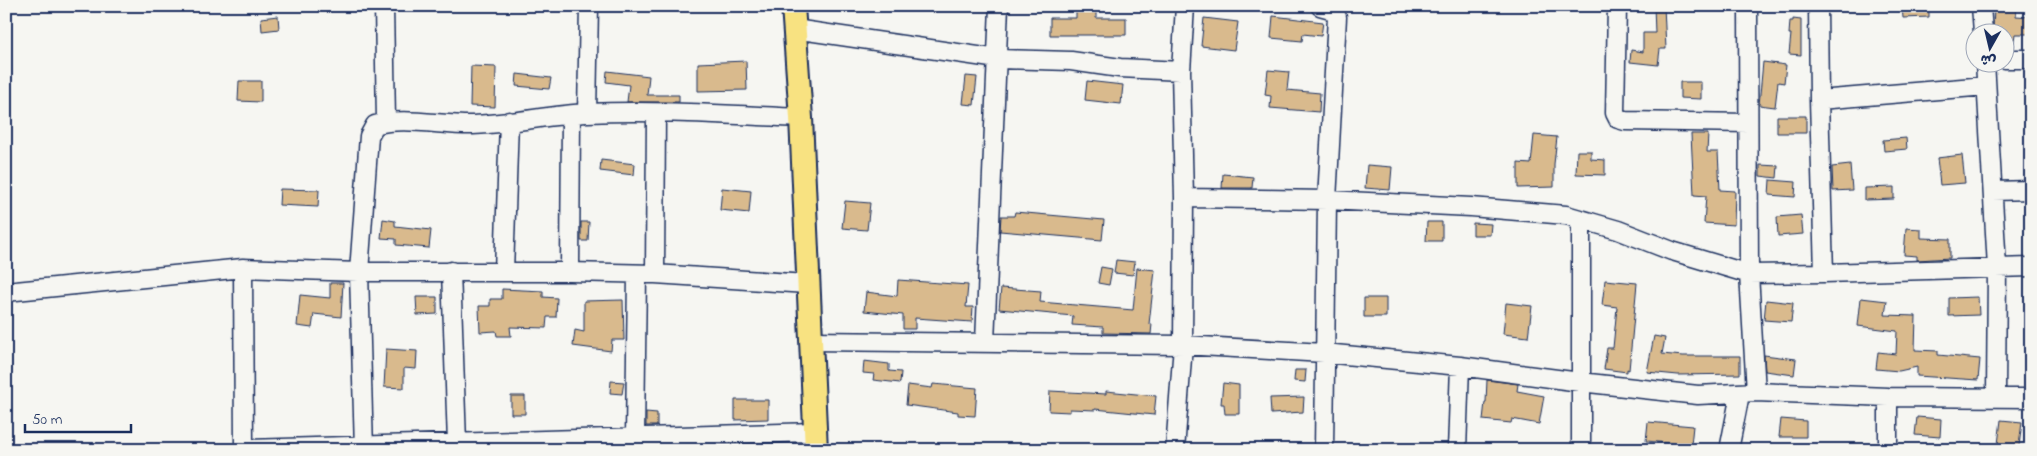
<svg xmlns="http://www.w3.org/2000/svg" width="2037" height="456" font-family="'Indie Flower','Playpen Sans Arabic',sans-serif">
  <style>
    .building { fill: #d9ba8d; stroke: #1b2f5e }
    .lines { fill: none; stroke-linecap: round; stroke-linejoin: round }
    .minor-casing { stroke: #1b2f5e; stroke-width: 21 }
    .major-casing { stroke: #1b2f5e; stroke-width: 26 }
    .minor { stroke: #f6f6f2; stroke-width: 18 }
    .major { stroke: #f8e281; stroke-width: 22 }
  </style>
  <rect width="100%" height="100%" fill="#f6f6f2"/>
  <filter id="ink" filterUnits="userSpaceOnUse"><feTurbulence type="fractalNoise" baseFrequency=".02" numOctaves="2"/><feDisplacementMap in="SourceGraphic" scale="10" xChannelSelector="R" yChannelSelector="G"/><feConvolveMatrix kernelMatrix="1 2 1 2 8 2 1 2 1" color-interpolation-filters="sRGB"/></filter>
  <g filter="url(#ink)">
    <!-- building -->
    <path class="building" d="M1076,6H1096V18H1126V35H1050V18H1076Z
      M1654,6H1664L1666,49H1660L1658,65L1630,62L1631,50L1643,52V33H1655Z
      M1902,6H1929V17L1903,18Z
      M1994,6H2017L2016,16L2031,17V34H2015L2013,48H2004V32H1993Z
      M278,16L279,29L262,31L261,18Z
      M1273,16L1323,22L1321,36L1303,34L1302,41L1271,38Z
      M1204,18L1238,22L1234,50L1201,46Z
      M1793,19L1801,20V55L1789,54L1791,34H1789L1790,21H1793Z
      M746,61L747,90L698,91V63Z
      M1763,62L1786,65L1784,83L1778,82L1775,107L1759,105Z
      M471,66L496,67L495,107L470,106Z
      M1268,70L1289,72L1287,90L1320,93L1319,112L1270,108L1271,96L1265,95Z
      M607,71L649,76L647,95H679V102H627L629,85L606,82Z
      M517,74L551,78L549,89L516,86Z
      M966,76L977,77L974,105L963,104Z
      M239,81H261V102L238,101Z
      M1087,81L1123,85L1121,104L1085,100Z
      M1680,82H1701V99L1680,98Z
      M1777,116H1806V133H1777Z
      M1691,134H1708L1707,152H1718L1720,190L1735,191L1734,225L1704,223L1706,196L1694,195Z
      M1534,135L1557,137L1554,164V187L1518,188V163L1531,164Z
      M1906,138L1907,149L1884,151L1883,140Z
      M1577,151H1591V159L1605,160V175L1576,174Z
      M1962,155L1965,183L1940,185L1937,158Z
      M601,160L635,164L634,175L600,171Z
      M1367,165L1392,167L1390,190L1365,188Z
      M1760,165L1778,166L1777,178L1760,176Z
      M1850,165L1852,190L1833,191L1832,167Z
      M1223,174L1253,177L1252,188H1222Z
      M1770,180L1796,182L1795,197L1769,195Z
      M1894,187V199L1865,200V188Z
      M722,188L751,191L749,213L720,210Z
      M280,189L319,190L318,207L279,205Z
      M845,201L870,203L867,230L842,228Z
      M1015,212L1104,220L1102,240L1000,231L1001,216H1014Z
      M1801,215L1803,234L1778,236L1777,217Z
      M383,219L395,221V226L431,230L429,248L396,245V239L381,238Z
      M581,222H589L588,241H581Z
      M1427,222H1442V241H1426Z
      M1473,223L1491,224L1490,235H1473Z
      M1906,228L1921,229V238L1950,239V258L1917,260V256L1904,255Z
      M1116,260L1135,262L1133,275L1114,273Z
      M1101,267L1112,269L1109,285L1098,283Z
      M1137,268L1155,270L1149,324H1152L1151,334L1103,333V327L1072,325L1073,316L999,309L1001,288L1041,291L1040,302L1133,310Z
      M898,280L968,285L966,307H973L972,322L915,318V329H903V315L864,311L866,292L897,296Z
      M1605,280L1637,283L1629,370L1627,369V372L1604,369L1607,348H1613L1617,307L1602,305Z
      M330,283H343L341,317L314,314L312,328L297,326L300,295L330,298Z
      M502,289L543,291V297L557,298L556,317H547L546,328L510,327L511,336H497L496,331L480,332L479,306H490V299H502Z
      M416,297H437V314L417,315Z
      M1978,297L1979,315L1949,316V298Z
      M1364,298H1386V317H1364Z
      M1861,298L1887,301L1885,315L1916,316L1915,350L1938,351V355L1980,359L1978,380L1917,376V367L1899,371L1876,369L1878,352L1896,354L1897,331L1858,326Z
      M623,300L624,340H612L611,351L573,346L575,330L584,332V301Z
      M1766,300L1793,303L1791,322L1764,320Z
      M1506,303L1532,306L1528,337L1503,334Z
      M1654,336L1665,338L1662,354L1683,356H1740V374L1678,375L1647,372Z
      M386,349L417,351L416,369L404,368V388L384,387Z
      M1764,355L1796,359L1794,375L1765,371Z
      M864,361L889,364V371L901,372L900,383L873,380L874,374L863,373Z
      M1295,370H1306L1305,382L1294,381Z
      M1487,380L1518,384L1517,391L1544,396L1539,424L1512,419L1511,423L1483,420L1485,402H1486Z
      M611,381L624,382L622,394L610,393Z
      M1223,383L1239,385V414H1225L1224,404H1221Z
      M933,384L977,388L975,416L958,415V412L906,405L908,385L932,388Z
      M1050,391L1106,394V391L1156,396L1154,415L1095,409V410L1070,409V412L1049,411Z
      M511,396H525V414H511Z
      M1304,397L1303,412L1271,414L1270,398Z
      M735,400H768V419L735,420Z
      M646,412L657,413V426H646Z
      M1917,417L1941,419L1940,437L1915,435Z
      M1781,419L1806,421V437H1779Z
      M2001,420L2022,422L2019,446L1998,444Z
      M1648,422L1693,426L1691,445L1646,441Z"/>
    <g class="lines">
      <!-- minor casing -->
      <g class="minor-casing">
        <path id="minor" d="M384,6L386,121
          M1320,6L1331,9L1337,17L1327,200L1324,450
          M1617,6L1615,113L1618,119L1625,121L1748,123
          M1748,6L1749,274L1756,392
          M1818,6L1819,100L1824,273
          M1981,6L1983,32
          M794,29L998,59L1071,61L1120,68L1181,71
          M2004,59H2031
          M1985,62L1997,267L1996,396
          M1819,100L1986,86
          M587,113L589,6
          M1993,191L2031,190
          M1184,198L1327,200L1471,207L1566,215L1618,230L1672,251L1749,274L1824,273L2031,267
          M243,268L244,450
          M451,271L457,443
          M504,272L509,121
          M570,272L571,115
          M655,274L656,113
          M6,292L243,268L359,272H570L655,274L807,284
          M810,341L1183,345L1324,353L1460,366L1580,382L1698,395L1756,392L1888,397L2031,398
          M985,342L999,6
          M1888,397V450
          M635,437L637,274
          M244,449L815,432
          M364,450L359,272L369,136L375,125C401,116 444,126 473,125C511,124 549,115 587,113C658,110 730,115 801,118
          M1175,450L1183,345L1184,198L1181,71L1185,6
          M1457,450L1460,366
          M1581,450V220
          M1729,450L1740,394"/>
      </g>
      <!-- major casing -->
      <g class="major-casing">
        <path id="major" d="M793,6L801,118L816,450"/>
      </g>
      <!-- minor -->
      <use href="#minor" class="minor"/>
      <!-- major -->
      <use href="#major" class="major"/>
    </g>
  </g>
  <!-- margin -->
  <rect width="2037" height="456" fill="none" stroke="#f6f6f2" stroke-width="25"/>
  <rect x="12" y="12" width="2012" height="431" fill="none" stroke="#1b2f5e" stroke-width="2" filter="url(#ink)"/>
  <!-- north arrow -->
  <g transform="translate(1990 48) rotate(188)"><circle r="24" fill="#f6f6f2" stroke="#9ea6b7"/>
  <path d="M0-4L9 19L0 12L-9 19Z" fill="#1b2f5e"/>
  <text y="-8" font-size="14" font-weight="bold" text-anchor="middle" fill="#1b2f5e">ش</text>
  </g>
  <!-- scale -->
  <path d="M25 424v8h106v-8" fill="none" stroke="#1b2f5e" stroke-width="2.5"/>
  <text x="32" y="424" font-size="15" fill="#1b2f5e" stroke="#f6f6f2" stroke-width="4" paint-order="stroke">50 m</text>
</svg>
